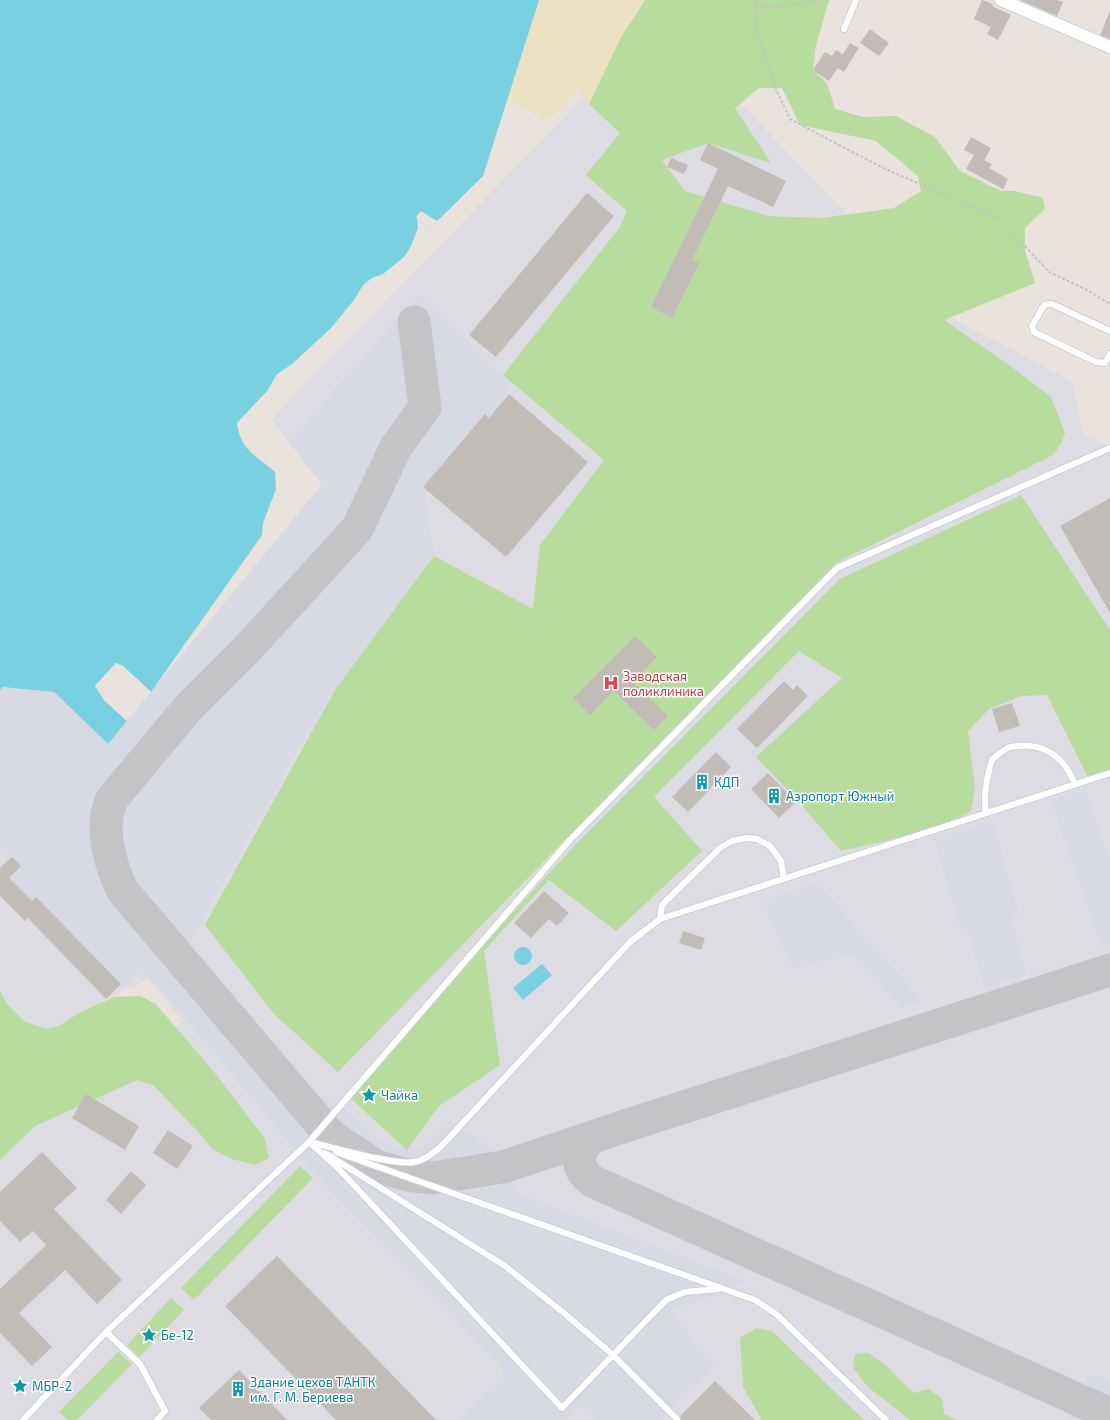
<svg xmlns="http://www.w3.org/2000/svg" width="1110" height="1420" font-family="'Exo 2',sans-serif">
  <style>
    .industrial { fill: #dddce3 }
    .airport { fill: #d7dae2 }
    .green { fill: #b8db9e; fill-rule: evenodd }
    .sand { fill: #ece1c2 }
    .water { fill: #79d0e1 }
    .pier { fill: #eae2dc }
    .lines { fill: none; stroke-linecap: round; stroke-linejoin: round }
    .taxiway { stroke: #c4c3c6; stroke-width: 33 }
    .building { fill: #c2bcb8 }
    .lane-casing { stroke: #cacfd9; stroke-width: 8 }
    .street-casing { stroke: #cacfd9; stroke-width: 14 }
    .path { stroke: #c3c3c3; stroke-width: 2; stroke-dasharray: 3 2; stroke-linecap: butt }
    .lane { stroke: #fff; stroke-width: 6 }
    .street { stroke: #fff; stroke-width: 12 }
    .labels { text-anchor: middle; stroke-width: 3; stroke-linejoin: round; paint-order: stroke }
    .health-label { font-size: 13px; fill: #be3a42; stroke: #fff; text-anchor: start }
    .culture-label { font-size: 13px; fill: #0d838f; stroke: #fff; text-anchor: start }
  </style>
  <rect width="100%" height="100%" fill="#eae2dc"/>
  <!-- industrial -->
  <path class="industrial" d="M629,0H681L740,103L944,314L1072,381L1083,434L1110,446V1420H0V1154L35,1126L183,1021L148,979L106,999L33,1051L0,1017V690L108,744L322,484L271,419L586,95Z"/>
  <!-- airport -->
  <path class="airport" d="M419,294L503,375L509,394L489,418L485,414L423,486L434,556L317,715L189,943L312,1094L345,1110L379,1139L397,1147L421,1148L450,1120L491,1149L518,1193L747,1282L673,1310L694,1342L716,1366L659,1420H596L580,1405L565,1420H457L504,1376L503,1370L304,1162L278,1129L148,974H138L126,985L121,984L37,897L32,901L9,878L21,866L4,847L0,851V690L3,687L54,692L108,744L322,485L289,442Z
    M1085,788L1110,862V945L1102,948L1051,800Z
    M992,821L1019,915L1011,918L1027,975L984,987L968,929L961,931L934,838Z
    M817,883L922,1001L901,1008L852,954L792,969L763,901Z
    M1093,1374L1110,1381V1420L1068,1419L1087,1377Z"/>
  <!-- green -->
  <path class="green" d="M645,0H829L816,45L813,70L827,83L835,109L863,117L896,116L935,137L960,171L1001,191H1015L1043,198L1045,209L1025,228V251L1035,283L944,320L1008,364L1051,397L1065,433L1061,444L1053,455L836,563L338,1072L274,1014L205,925L335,690L434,556L533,609L540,545L604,460L503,375L620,227L627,211L586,175L620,133L589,104L621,37ZM759,88H782L800,125L876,141L918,176L921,191L894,208L822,218L768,216L685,191L662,160L708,143L771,163L735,108Z
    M1021,495L1110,630V771L1088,778L1047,695L1021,696L989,709L968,731L975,789L971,811L946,827L841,851L797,800L756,757L842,678L799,651L654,797L702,851L616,931L549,880L484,951L500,1065L439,1106L407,1150L346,1094L575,845L840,579Z
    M0,991L7,1004L24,1021L45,1029L59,1026L81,1012L114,997L140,996L156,1004L214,1072L265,1139L269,1158L255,1165L232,1159L212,1149L201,1135L153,1085L137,1080L35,1126L0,1160Z
    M300,1166L313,1178L194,1300L181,1288Z
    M171,1298L184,1310L139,1357L127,1345Z
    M756,1328L772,1331L864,1420H762L743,1387L740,1338Z
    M118,1352L132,1364L77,1420H68L59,1412Z
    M868,1353L886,1365L901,1381L914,1393L928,1389L942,1398L944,1414L958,1420H910L868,1387L853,1368L855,1354Z"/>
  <!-- sand -->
  <path class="sand" d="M539,0H645L621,37L589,104L577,89L563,108L543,120L508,98Z"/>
  <!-- water -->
  <path class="water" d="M0,0H539L483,176L429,229L417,218L418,228L411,246L404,257L383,274L372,278L363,285L354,300L331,328L292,364L277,374L267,391L237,423C240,450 257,456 275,472L276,489L263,523L262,535L151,692L123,666L116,663L95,686L104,700L127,721L108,744L54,692L3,687L0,690Z
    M514 956a9 9 0 1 1 18 0a9 9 0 1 1-18 0Z
    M542,964L552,975L523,1000L513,988Z"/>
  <!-- pier -->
  <path class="pier" d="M421,211L437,221L429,229L416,217Z
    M116,663L123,666L151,692L150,693L122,667L116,665L97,686L106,698L128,719L127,721L104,700L95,686Z"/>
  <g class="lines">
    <!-- taxiway -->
    <path class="taxiway" d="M414,322L425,407L396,447L357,529L247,649L188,708L112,799C99,827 110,864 122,890L331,1136L376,1166L407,1175L432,1178L503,1167L622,1127L1110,970
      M592,1137C576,1151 575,1168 592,1181L1110,1414"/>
  </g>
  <!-- building -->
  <path class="building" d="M982,0L993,4L992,6L1011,15L998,40L987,34L991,27L974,19Z
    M1020,0H1057L1063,2L1057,16Z
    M1110,11V39L1100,35Z
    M870,29L889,43L879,56L860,43Z
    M850,43L859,48L844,72L838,68L829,81L813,70L825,52L832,56L836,50L843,54Z
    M971,137L991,148L984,160L992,164L989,168L1008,179L1003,189L966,169L974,155L964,150Z
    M708,143L786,181L773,207L728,186L692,260L699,263L672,318L651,307L718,169L700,160Z
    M671,158L688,165L684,174L667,167Z
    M587,193L614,216L496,357L469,335Z
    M509,394L588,462L506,557L423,487L485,414L489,418Z
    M1110,498V613L1060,526Z
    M635,636L657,657L633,682L668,716L654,730L614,691L590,715L573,698Z
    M784,681L793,690L797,685L808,696L757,748L737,729Z
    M1012,703L1020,726L999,732L992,709Z
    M716,752L731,767L688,812L672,797Z
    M768,773L796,802L779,818L751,789Z
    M12,857L21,866L9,878L32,901L36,897L121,984L106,999L28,918L25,921L0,896V868Z
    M544,891L569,913L557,926L549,919L531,938L514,923Z
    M683,931L705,938L701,950L679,943Z
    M86,1094L139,1126L125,1150L72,1118Z
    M168,1130L193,1146L177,1169L153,1153Z
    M42,1152L77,1188L54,1209L122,1280L97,1304L65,1270L19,1313L52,1347L32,1366L0,1333V1289L46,1245L33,1231L20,1242L0,1221V1192Z
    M131,1171L146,1185L121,1214L106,1200Z
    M277,1256L436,1420H336L225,1306Z
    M239,1370L287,1420H211L199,1408Z
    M715,1381L755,1420H681L680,1416Z"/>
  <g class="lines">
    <!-- lane casing -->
    <g class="lane-casing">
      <path id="lane" d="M844,29L856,0
        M1110,331L1052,304L1044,305L1032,326L1034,332L1096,362L1105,363L1110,354
        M986,813C983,794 987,778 992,759C997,756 1004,749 1010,747C1043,741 1063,755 1075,784
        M660,919L662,905L720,848L732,841L746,838L757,839L770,846L781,861L784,879
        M309,1142C331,1147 396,1166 415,1162C433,1158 448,1139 460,1126L630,942L660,919L1110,773
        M310,1143L337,1167L562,1408L666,1300L685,1292L718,1289
        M336,1152L755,1300L776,1314L886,1420
        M325,1153L505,1266L565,1314L613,1355L677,1419
        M106,1332L140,1364L165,1411L157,1420
        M23,1420L106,1332L309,1142L569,841L837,568L1110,448"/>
    </g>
    <!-- street casing -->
    <g class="street-casing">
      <path id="street" d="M1001,0L1110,47"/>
    </g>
    <!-- path -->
    <path class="path" d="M756,0V32L777,91L790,119L881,167L1000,219L1049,272L1085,289L1110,304
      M756,5L782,7L821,0"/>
    <!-- lane -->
    <use href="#lane" class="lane"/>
    <!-- street -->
    <use href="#street" class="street"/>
  </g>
  <!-- icons -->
  <defs>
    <g id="hospital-bare" transform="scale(1.2)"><path d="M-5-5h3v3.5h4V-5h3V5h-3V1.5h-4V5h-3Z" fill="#e0444e" stroke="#fff" stroke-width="2.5" paint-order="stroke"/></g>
    <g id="building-bare" transform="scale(1.2)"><path d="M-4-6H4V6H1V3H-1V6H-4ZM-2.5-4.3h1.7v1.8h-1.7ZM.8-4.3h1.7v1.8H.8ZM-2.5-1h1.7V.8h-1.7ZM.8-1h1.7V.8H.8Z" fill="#0f9aa8" stroke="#fff" stroke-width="2.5" paint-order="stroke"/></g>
    <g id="sight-bare" transform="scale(1.2)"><path d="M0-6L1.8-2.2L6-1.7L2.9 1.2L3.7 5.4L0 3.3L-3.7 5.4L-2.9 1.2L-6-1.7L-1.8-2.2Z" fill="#0f9aa8" stroke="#fff" stroke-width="2.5" paint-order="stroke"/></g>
  </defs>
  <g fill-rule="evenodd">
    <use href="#hospital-bare" x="611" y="683"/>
    <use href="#building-bare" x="702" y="782"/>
    <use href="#building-bare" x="774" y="796"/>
    <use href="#sight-bare" x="369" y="1095"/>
    <use href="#sight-bare" x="149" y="1335"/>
    <use href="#sight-bare" x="20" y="1386"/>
    <use href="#building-bare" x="238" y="1389"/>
  </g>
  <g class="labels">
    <!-- health labels -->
    <g class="health-label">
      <text x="623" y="681">Заводская<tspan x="623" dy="15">поликлиника</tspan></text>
    </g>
    <!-- culture labels -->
    <g class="culture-label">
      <text x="714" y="787">КДП</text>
      <text x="786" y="801">Аэропорт Южный</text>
      <text x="381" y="1100">Чайка</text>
      <text x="161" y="1340">Бе-12</text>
      <text x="250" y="1387">Здание цехов ТАНТК<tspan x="250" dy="15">им. Г. М. Бериева</tspan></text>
      <text x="32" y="1391">МБР-2</text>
    </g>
  </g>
</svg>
